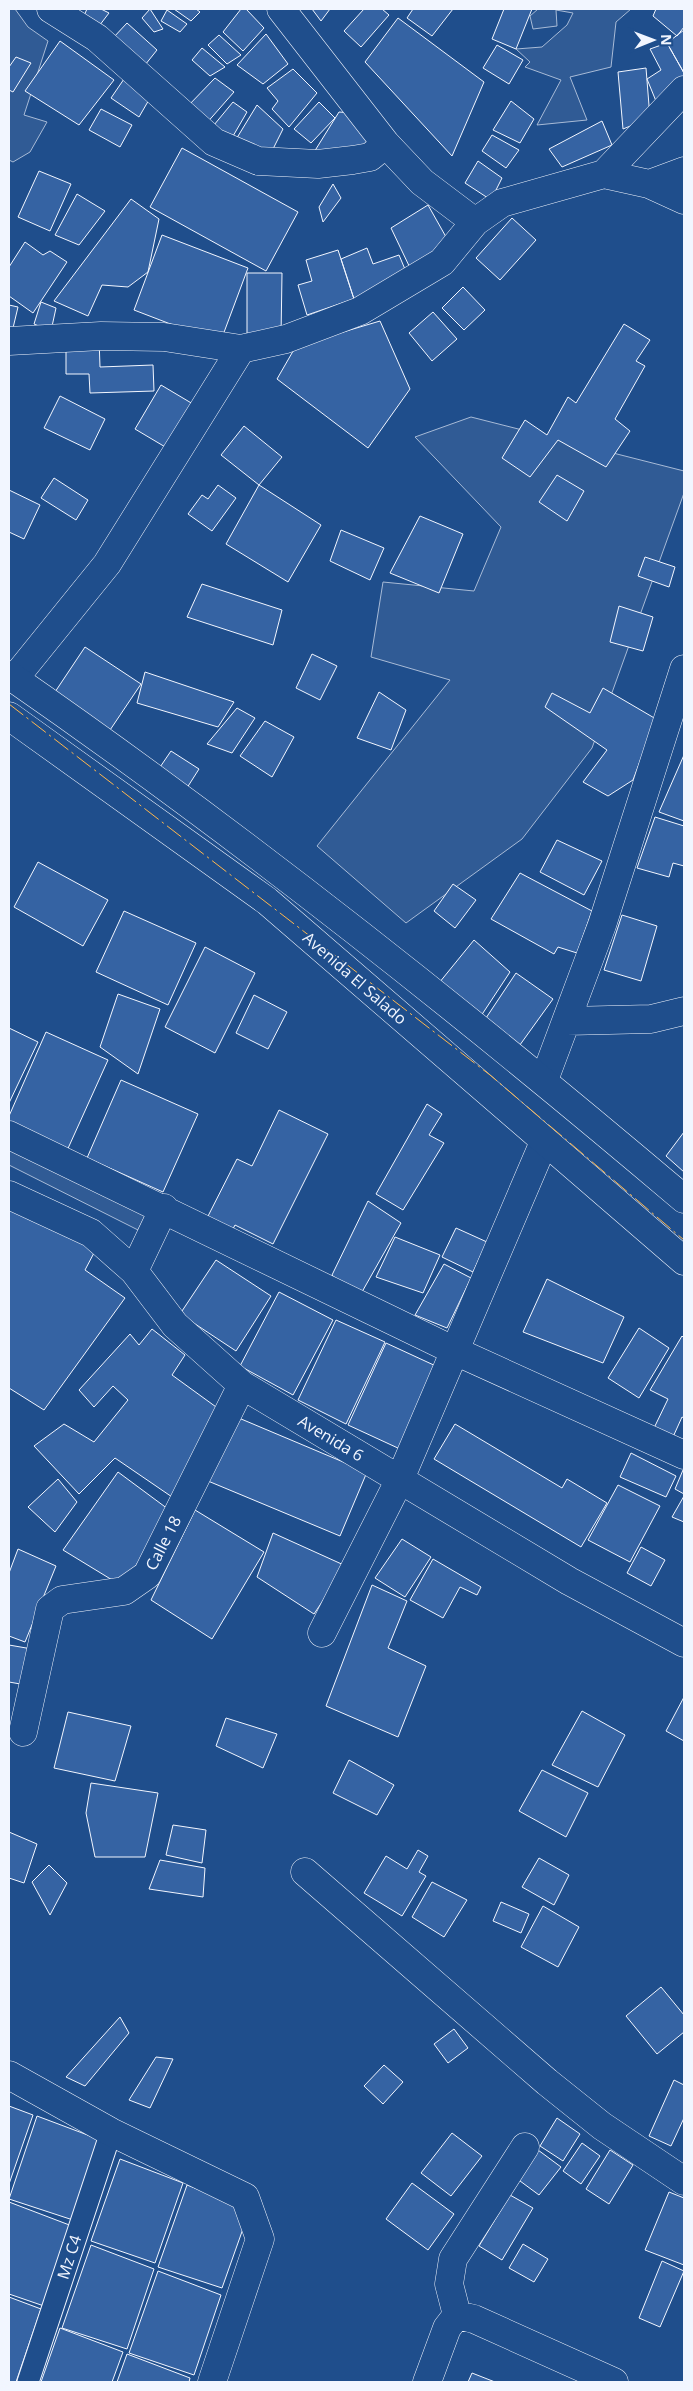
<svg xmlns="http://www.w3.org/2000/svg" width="693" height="2391" font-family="'Open Sans',sans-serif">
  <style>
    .built { fill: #305b95; stroke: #a8bbd7 }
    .building { fill: #3563a3; stroke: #f2f6ff }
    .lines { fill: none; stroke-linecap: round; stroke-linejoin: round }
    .pedestrian-casing { stroke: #f2f6ff; stroke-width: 23 }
    .minor-casing { stroke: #f2f6ff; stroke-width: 29 }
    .primary-casing { stroke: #f2f6ff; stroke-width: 29 }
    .pedestrian { stroke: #1f4e8c; stroke-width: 21 }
    .minor { stroke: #1f4e8c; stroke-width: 28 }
    .primary { stroke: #1f4e8c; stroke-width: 28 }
    .power { stroke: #ffb74d; stroke-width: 1; stroke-dasharray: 18 4 2.5 4; stroke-linecap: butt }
    .labels { text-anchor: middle; stroke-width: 4; stroke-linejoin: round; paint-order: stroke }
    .street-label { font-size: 16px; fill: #f2f6ff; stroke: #1f4e8c }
  </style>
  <rect width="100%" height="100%" fill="#1f4e8c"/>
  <!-- built -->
  <path class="built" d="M9,9H15L28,27L48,41L24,115L47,122L30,152L13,162L9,160Z
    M538,9H631L616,22L611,67L570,77L587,120L537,125L561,80L525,67L530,62L516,49L542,47L567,25L573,13L556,10L557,26L533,29L530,16Z
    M471,417L684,471V493L592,748L522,839L406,923L317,846L450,680L371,657L383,582L474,591L501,527L415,437Z
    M9,1142L147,1212L138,1230L9,1165Z"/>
  <!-- building -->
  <path class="building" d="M87,9H101L109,13L96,30L81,22Z
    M150,9L163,29L154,32L142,18Z
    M174,9H196L200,12L191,21Z
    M241,9H246L264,28L243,51L223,32Z
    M312,9H330L321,21Z
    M364,9H382L389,15L361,47L344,31Z
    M413,9H453L432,36L407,18Z
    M504,9H532L516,49L492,39Z
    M656,9H684V27L677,36L653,16Z
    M167,10L187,24L180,32L161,21Z
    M398,18L484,82L452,156L365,62Z
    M127,23L157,50L145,65L113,38Z
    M684,30V73L667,43Z
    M266,34L288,64L263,84L237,65Z
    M219,35L241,55L227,64L208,45Z
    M60,41L114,80L79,125L25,91Z
    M667,43L684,73V78L658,106L647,79L661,70L650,49Z
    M497,45L523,60L509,84L483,68Z
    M202,48L225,67L210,76L192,60Z
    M16,57L31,63L13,92L9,90V67Z
    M646,68L650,118L623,129L618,72Z
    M293,69L317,93L289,127L272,109L278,101L267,88Z
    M215,78L234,92L205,125L186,108Z
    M124,79L150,98L139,117L111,98Z
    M511,101L534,119L520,143L493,130Z
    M233,102L247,112L229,143L209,131Z
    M319,102L335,118L311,143L294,129Z
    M257,105L283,129L269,157L235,141Z
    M101,109L132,125L120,147L89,130Z
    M339,112L353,113L376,146L311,157Z
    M602,121L612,145L562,167L549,149Z
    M492,135L519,150L506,168L482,151Z
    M182,148L298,212L266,271L150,207Z
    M478,161L502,178L491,200L465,183Z
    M39,171L71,184L50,231L18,217Z
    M333,184L341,198L323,222L319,207Z
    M77,194L105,211L79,245L55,235Z
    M131,199L159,219L148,272L128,287L102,285L88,316L54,301Z
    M428,205L450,244L412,272L391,228Z
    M512,218L536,240L500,280L476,258Z
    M162,235L248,268L220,343L134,310Z
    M25,242L43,255L50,251L67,262L33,313L9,296V267Z
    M367,248L373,264L399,255L407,274L354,299L341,259Z
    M338,250L354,299L307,315L298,285L312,281L306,260Z
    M247,273H282L281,337L247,336Z
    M463,287L485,310L464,330L442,308Z
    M41,302L56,308L51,331L34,324Z
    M9,305L18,307L13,328L9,327Z
    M433,312L457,339L432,361L409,333Z
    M380,321L410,389L368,448L277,379L296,346Z
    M624,324L650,340L636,361L645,366L615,419L630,431L606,467L558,440L530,477L502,458L525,420L547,435L568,397L576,403Z
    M99,338L100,367L153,365L154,391L90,393L89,374H66V346Z
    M161,385L198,407L172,451L135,429Z
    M60,396L105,419L90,450L44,428Z
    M244,426L282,457L259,485L221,455Z
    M557,475L584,491L567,521L539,502Z
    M54,478L88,500L76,520L41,498Z
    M218,485L236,498L212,531L188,514L202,495L208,499Z
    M259,485L321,525L288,582L226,544Z
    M9,490L40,505L24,539L9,532Z
    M420,516L463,534L439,593L390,573Z
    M341,530L384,548L370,580L330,561Z
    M645,557L675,567L669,587L638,576Z
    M202,584L282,610L273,645L187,617Z
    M619,606L653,617L643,651L610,642Z
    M85,647L141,684L106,736L51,698Z
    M312,654L337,666L320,700L296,688Z
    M145,672L234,702L218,727L137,703Z
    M603,688L656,719L633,780L608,796L583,782L607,750L545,707L552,693L590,713Z
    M379,692L406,710L391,750L357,738Z
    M237,708L255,718L232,753L207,744Z
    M265,721L294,737L272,777L240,756Z
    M171,751L199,769L185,791L156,773Z
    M684,755V821L659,812Z
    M655,817L684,826V866L673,863L669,877L637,868Z
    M557,840L602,861L584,895L540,872Z
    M38,862L108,900L83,946L14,907Z
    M520,873L592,911L577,953L558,947L554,954L491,919Z
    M453,884L476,900L455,928L434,911Z
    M124,911L196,943L168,1005L96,972Z
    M622,915L657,926L641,981L604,970Z
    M474,940L510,972L479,1019L439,983Z
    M205,947L255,973L215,1053L165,1027Z
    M516,973L553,999L517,1049L484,1021Z
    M118,994L160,1009L138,1074L100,1047Z
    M254,995L287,1012L268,1049L236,1033Z
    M9,1028L38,1042L9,1103Z
    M46,1032L108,1060L65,1155L9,1129V1116Z
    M121,1080L198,1114L163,1192L87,1158Z
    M427,1104L442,1114L429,1135L444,1143L403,1210L376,1194Z
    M279,1110L328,1134L273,1244L235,1225L229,1237L204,1224L237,1159L252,1166Z
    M684,1132V1172L666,1156Z
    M9,1196L95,1251L85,1270L125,1298L44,1410L9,1388Z
    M368,1201L401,1223L358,1299L332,1275Z
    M456,1228L487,1242L473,1272L442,1257Z
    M395,1237L440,1255L423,1293L376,1277Z
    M216,1260L271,1296L236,1351L180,1314Z
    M444,1264L471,1278L447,1328L415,1315Z
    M547,1279L624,1317L603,1363L523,1332Z
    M279,1292L333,1320L293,1395L240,1366Z
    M336,1320L385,1342L346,1424L298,1400Z
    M639,1328L669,1348L639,1398L608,1378Z
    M152,1329L185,1355L172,1375L223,1412L175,1499L115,1458L79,1494L34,1446L64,1424L94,1442L128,1400L113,1386L94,1407L79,1390L130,1334L139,1345Z
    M682,1336L684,1338V1418L682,1417L673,1437L654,1428L668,1399L650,1390Z
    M386,1343L438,1367L400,1449L348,1425Z
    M234,1416L367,1472L340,1536L208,1481Z
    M455,1424L562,1488L567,1479L607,1503L581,1547L434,1459Z
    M631,1453L676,1476L666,1497L620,1477Z
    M683,1470L684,1471V1494L675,1489Z
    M118,1472L172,1512L122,1586L63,1550Z
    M58,1479L77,1502L55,1532L28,1507Z
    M618,1485L660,1506L630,1562L588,1540Z
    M684,1496V1522L672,1517Z
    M195,1510L264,1552L212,1639L151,1600Z
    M273,1533L346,1566L314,1614L257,1577Z
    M402,1539L431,1557L405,1597L375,1578Z
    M641,1547L665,1560L651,1586L627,1573Z
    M18,1549L56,1566L25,1642L9,1636V1573Z
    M433,1559L481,1587L477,1595L460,1587L443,1618L410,1600Z
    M372,1585L407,1601L388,1648L426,1666L398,1737L326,1706Z
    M9,1645L32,1649L26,1685L9,1682Z
    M684,1697V1741L666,1731Z
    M582,1711L625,1735L598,1787L552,1765Z
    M68,1712L131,1726L115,1781L54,1768Z
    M226,1718L277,1734L263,1768L216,1746Z
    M349,1760L394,1785L377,1815L333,1793Z
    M542,1770L588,1793L566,1837L519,1811Z
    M91,1783L158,1793L145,1857H95L86,1813Z
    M173,1825L206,1830L202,1863L166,1855Z
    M9,1832L37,1844L24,1883L9,1878Z
    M418,1850L428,1856L419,1872L426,1876L402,1916L364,1893L386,1856L407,1869Z
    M539,1858L569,1875L554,1905L522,1887Z
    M160,1860L205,1868L203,1897L149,1889Z
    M49,1865L67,1883L50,1915L32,1882Z
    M432,1882L467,1900L444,1937L412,1917Z
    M501,1902L529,1914L521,1933L493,1921Z
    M543,1906L579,1927L558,1967L521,1947Z
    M661,1987L684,2015V2032L657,2054L626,2016Z
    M120,2017L129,2033L85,2086L66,2077Z
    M454,2029L468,2048L448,2063L434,2044Z
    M156,2057L173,2059L150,2108L129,2100Z
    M384,2065L403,2082L383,2104L364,2086Z
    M674,2080L684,2085V2118L671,2146L649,2136Z
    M9,2106L33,2115L9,2184Z
    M37,2116L101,2140L73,2220L9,2199Z
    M557,2118L580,2134L563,2161L540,2146Z
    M452,2133L482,2156L451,2196L421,2173Z
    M582,2143L600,2156L581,2184L563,2171Z
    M538,2150L561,2167L539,2195L516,2178Z
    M610,2150L633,2165L609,2204L586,2189Z
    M120,2159L183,2183L155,2263L91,2241Z
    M412,2183L454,2214L428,2250L386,2219Z
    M187,2185L250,2209L222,2288L158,2267Z
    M669,2192L684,2198V2265L645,2250Z
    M510,2195L533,2208L502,2260L479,2246Z
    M9,2202L72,2226L44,2306L9,2294Z
    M523,2244L548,2259L534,2282L509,2268Z
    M91,2245L154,2269L127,2349L62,2328Z
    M662,2261L684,2271L660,2327L639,2318Z
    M158,2271L221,2295L194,2375L129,2353Z
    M9,2297L41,2309L16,2382H9Z
    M60,2328L123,2352L112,2382H41Z
    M127,2354L190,2378L189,2382H117Z
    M472,2373L495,2382H468Z"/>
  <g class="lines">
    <!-- pedestrian casing -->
    <g class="pedestrian-casing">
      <path id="pedestrian" d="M28,2382L111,2132"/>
    </g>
    <!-- minor casing -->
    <g class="minor-casing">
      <path id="minor" d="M51,9L97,38L214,142L258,161L318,164L353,160L370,157L386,144
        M281,9L386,144L422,182L475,222
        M604,174L649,184L684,200
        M649,184L684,171
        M9,341L101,336L164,337L241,349L286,339L360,311L442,262L475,222L502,203L604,174L684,90
        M14,679L107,564L241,349
        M567,1021L651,1019L684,1011
        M544,1080L602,925L684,669
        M9,1135L455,1351L684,1455
        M9,1195L91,1233L134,1271L175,1325L242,1385L569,1581L684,1643
        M134,1271L164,1208
        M322,1633L400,1479L544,1142
        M23,1732L50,1609L62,1600L124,1591L147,1575L242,1385
        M305,1872L547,2082L602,2126L684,2181
        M9,2075L111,2132L245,2197L260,2239L212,2382
        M457,2315L449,2284L453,2259L525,2147
        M457,2315L474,2319L614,2382
        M427,2382L447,2328L457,2315"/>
    </g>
    <!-- primary casing -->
    <g class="primary-casing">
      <path id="primary" d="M9,675C243,837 467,1015 684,1199
        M9,716L267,901L684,1261"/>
    </g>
    <!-- pedestrian -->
    <use href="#pedestrian" class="pedestrian"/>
    <!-- minor -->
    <use href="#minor" class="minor"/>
    <!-- primary -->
    <use href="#primary" class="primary"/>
    <!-- power -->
    <path class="power" d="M9,704L490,1075L684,1240"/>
  </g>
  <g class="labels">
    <!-- street labels -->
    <g class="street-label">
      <text transform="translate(355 978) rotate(41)" y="6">Avenida El Salado</text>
      <text transform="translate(331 1438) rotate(31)" y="6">Avenida 6</text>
      <text transform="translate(163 1543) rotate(-63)" y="6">Calle 18</text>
      <text transform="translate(69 2257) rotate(-72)" y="6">Mz C4</text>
    </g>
  </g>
  <!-- border -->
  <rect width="693" height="2391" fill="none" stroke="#f2f6ff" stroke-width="20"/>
  <!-- north arrow -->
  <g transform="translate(653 40) rotate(89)" stroke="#1f4e8c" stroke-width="4" paint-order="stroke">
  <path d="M0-4L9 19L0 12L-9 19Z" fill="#f2f6ff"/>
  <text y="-8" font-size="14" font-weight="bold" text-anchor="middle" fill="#f2f6ff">N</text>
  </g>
</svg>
